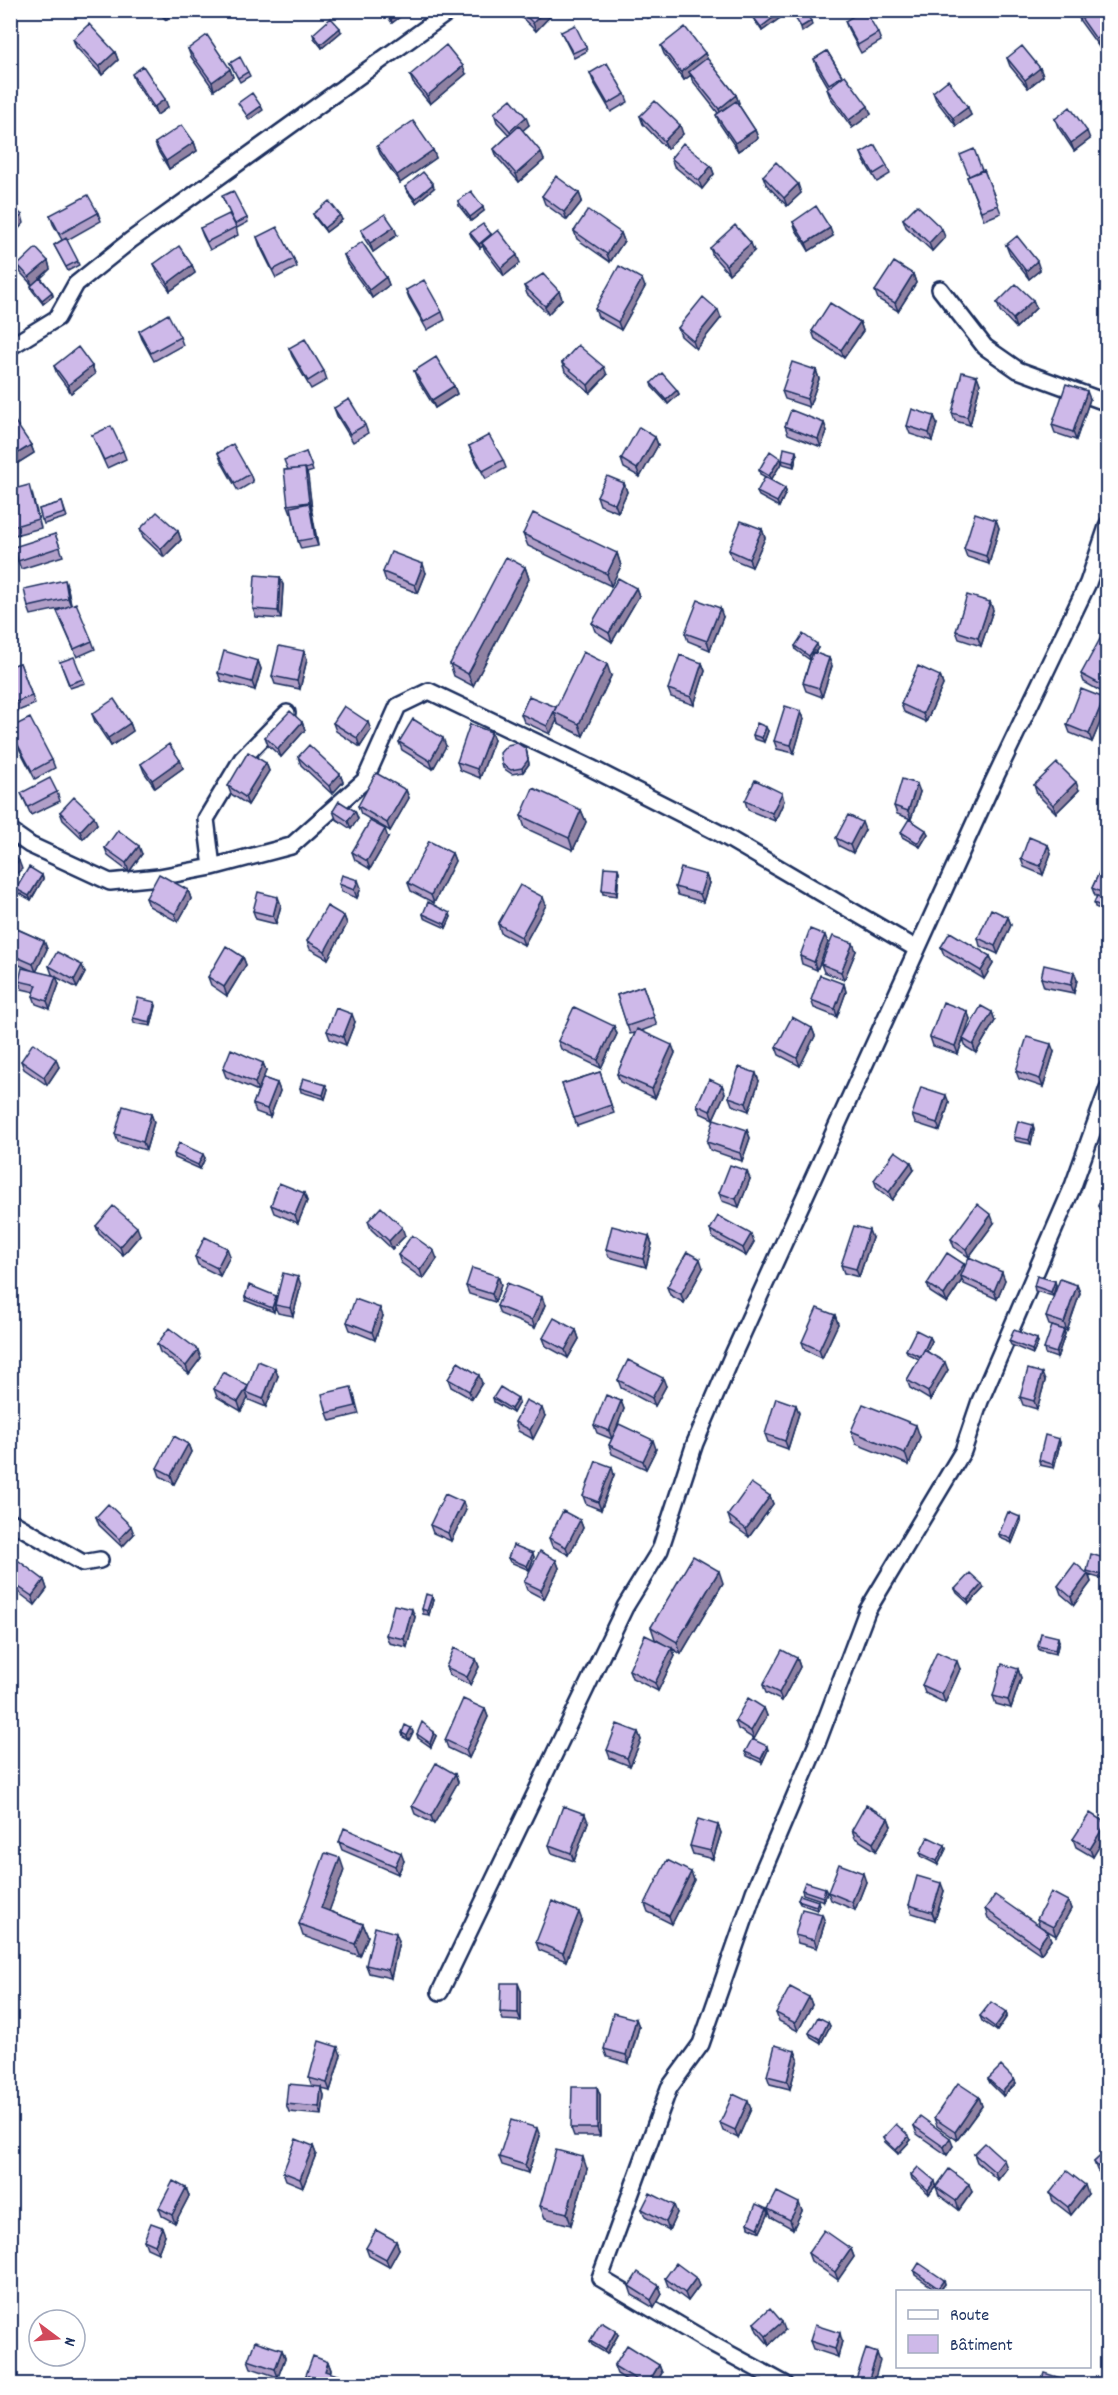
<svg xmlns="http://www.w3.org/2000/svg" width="1118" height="2395" font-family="Dekko,sans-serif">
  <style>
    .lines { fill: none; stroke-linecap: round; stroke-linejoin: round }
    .street-casing { stroke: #1b2f5e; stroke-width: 20 }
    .street { stroke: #fff; stroke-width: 15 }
    .wall { fill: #b19fc8; stroke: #1b2f5e; stroke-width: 1.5 }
    .shaded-wall { fill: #9082a3; stroke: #1b2f5e; stroke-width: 1.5 }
    .building { fill: #ceb9e9; stroke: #1b2f5e; stroke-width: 1.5 }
  </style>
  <rect width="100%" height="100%" fill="#fff"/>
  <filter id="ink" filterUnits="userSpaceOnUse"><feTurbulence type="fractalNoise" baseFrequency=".0167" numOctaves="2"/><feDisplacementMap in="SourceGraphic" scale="12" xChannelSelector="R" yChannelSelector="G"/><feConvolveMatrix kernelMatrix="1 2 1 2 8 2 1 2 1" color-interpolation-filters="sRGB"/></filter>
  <g filter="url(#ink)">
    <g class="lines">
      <!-- street casing -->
      <g class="street-casing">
        <path id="street" d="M940,289L985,347L1018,370L1108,403
          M10,347L57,318L76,284L131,240L451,10
          M10,831L30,845L110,882L159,877L212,867L291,846L365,780L398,706L429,691L591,768L719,833L917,949
          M212,867L206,819L242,759L287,713
          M10,1521L83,1563L100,1560
          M440,1992L625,1607L660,1550L695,1443L731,1359L993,782L1088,583L1108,524
          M785,2384L715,2346L600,2278L669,2088L701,2044L754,1892L816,1746L867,1611L963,1451L980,1401L1073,1186L1108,1088"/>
      </g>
      <!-- street -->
      <use href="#street" class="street"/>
    </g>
    <!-- wall -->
    <path class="wall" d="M156,10H175L166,20Z
      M383,10H409L392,23Z
      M519,10H556L536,31L521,17Z
      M642,10H658L648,18Z
      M1107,10L1099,47L1080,21L1077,12Z
      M751,14H778L780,18L762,31L753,18Z
      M845,21L878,33L881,41L861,53L848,29Z
      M341,32L322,48L314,38L313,34Z
      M561,32L586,47L587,51L574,58Z
      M73,39L115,52L118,60L102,75L76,47Z
      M661,46L705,53L707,59L736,95L739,103L738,104L755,130L758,138L738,151L719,123L716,115L718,113L692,80L691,75L684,80L664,54Z
      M188,49L230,69L233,77L214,90L191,57Z
      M827,51L843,77L871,114L852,128L830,97L827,89L829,88L817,68L814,59Z
      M1007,58L1040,68L1043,76L1028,88L1010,66Z
      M230,63L248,72L250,76L240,82Z
      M590,73L625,94L628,102L611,112L593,81Z
      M132,74L168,107L157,115L135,82Z
      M466,74L430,104L413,83L410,75Z
      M933,92L971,115L956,126L936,100Z
      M494,113L529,125L522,131L544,160L519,182L497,157L494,149L509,135L497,122Z
      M640,116L683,134L667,149L643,124Z
      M1055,119L1090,139L1074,151L1058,127Z
      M194,142L197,151L169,169L158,151L155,143Z
      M377,146L433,150L436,158L400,183L380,154Z
      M861,153L887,166L890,174L877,182L864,161Z
      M671,158L711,166L714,174L702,189L674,166Z
      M984,170L1001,213L984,220L967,177Z
      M763,176L801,193L787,206L766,184Z
      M405,187L434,188L416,203L407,191Z
      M579,193L582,201L567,220L545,204L542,196Z
      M222,196L247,218L248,222L237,228Z
      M458,201L484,211L471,221L459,206Z
      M98,213L101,221L67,240L79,265L68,271L54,245L62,240L53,224L50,215Z
      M313,214L342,220L326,232L315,218Z
      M903,219L945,237L932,251L906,227Z
      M793,222L833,236L809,251L796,230Z
      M236,227L238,235L210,250L203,236L200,228Z
      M361,230L397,235L373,252L364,238Z
      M574,231L621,233L624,241L610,262L577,239Z
      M470,233L492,235L520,263L504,276L485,251L483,246L480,248L472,238Z
      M257,237L294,259L297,267L276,278L260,246Z
      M1006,245L1040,270L1029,279L1009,253Z
      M710,248L754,251L729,274L713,256Z
      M344,255L386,277L389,285L372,298L347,263Z
      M48,261L50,269L41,278L52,292L53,296L43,304L32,290L31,286L32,285L21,273L18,265Z
      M154,264L192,265L195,273L170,291L157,272Z
      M913,274L916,283L898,311L878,299L875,291Z
      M524,286L559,291L562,299L548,314L527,294Z
      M645,287L621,330L598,317L595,309Z
      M406,290L442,312L445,320L427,330L409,298Z
      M1033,300L1036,308L1016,328L1000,311L997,303Z
      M721,318L696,349L681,336L678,328Z
      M860,322L863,331L844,358L815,339L812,331Z
      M139,331L180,337L183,345L154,361L142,339Z
      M289,348L324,371L327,380L311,389L292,356Z
      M562,363L607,375L590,393L565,371Z
      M54,366H92L95,374L71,393L57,374Z
      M816,370L819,379L809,407L785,399L782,391Z
      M414,371L454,386L457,394L435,408L417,379Z
      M977,376L980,384L970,425L955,421L952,413Z
      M651,383L677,390L679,394L668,404L652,387Z
      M1090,399L1076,440L1055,433L1052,425Z
      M334,408L365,425L368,433L353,442L337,416Z
      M934,416L937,424L932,441L910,434L907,426Z
      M10,417L31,445L34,453L18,463L10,452Z
      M824,423L827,431L821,447L788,434L785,426Z
      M92,435L123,451L126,459L107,468Z
      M655,437L658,445L640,477L624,468L621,459Z
      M469,446L503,460L506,468L486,479L472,454Z
      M306,452L313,471L307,473L312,510H311L318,546L301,549L298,541L292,513H291L288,505V470Z
      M218,453L250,474L253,482L238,491L221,461Z
      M797,455L794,467L783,464L782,460Z
      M782,462L771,480L760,474L759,470Z
      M624,483L627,492L618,512L600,505L597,496Z
      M785,488L786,492L779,507L759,496L757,492Z
      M32,493L41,528L15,535L10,522Z
      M62,502L67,517L44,524L39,509Z
      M996,520L999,528L989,564L967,557L964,549Z
      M140,529L178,531L181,540L164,557L143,537Z
      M762,529L765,538L752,567L732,559L729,550Z
      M55,534L63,556L21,569L18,561Z
      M523,534L617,553L621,566L611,586L528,546Z
      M525,567L529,579L473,686L454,676L450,664Z
      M383,572L426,573L418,593L386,581Z
      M283,585L281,619L256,617L253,609Z
      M636,588L639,596L612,642L595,631L592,623Z
      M68,589L71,605L92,641L95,649L77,657L57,611L68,607L31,615L28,607Z
      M990,602L993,610L981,646L959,639L956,631Z
      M723,617L710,650L688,641L685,633Z
      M1107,643V695L1084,682L1081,674Z
      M795,646L818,648L815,653L829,658L832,666L822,697L806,691L803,683L810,660L796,650Z
      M304,651L307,659L300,689L275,684L272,676Z
      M258,661L261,669L255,690L221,681L218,673Z
      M60,662L83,679L85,683L70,688Z
      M20,663L35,704L13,713L10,706V666Z
      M702,663L705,671L694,705L671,697L668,689Z
      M611,676L583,736L558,724L557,720L550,734L524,722L521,714L556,708Z
      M940,676L943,685L926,722L904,712L901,704Z
      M1104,698L1107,706L1092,742L1070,733L1067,725Z
      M801,711L804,719L794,753L777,749L774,741Z
      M92,714L130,723L133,731L111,746L95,722Z
      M302,722L305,730L281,757L268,745L265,737Z
      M333,723L371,730L360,747L336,731Z
      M10,731L52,760L55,768L35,779L13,737Z
      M768,731L764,742L754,739L753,735Z
      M491,732L494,740L480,778L460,770L457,762Z
      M399,742L446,746L433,769L402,750Z
      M526,749L529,764L523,772L512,774L503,768L502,764Z
      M298,757L340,774L343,782L332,794L301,765Z
      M180,760L183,768L155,788L144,772L141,764Z
      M266,763L269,771L248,805L231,794L228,786Z
      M1034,785L1079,790L1056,813L1037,794Z
      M406,790L409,798L390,831L361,814L358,806Z
      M57,792L60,801L31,815L21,793Z
      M920,792L911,819L897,814L894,806Z
      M745,801H784L775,821L748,810Z
      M581,810L586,822L573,850L525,828L521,816Z
      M333,811H355L358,819L351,829L336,819Z
      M60,812L97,824L83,839L63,820Z
      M865,830L853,853L839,846L836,838Z
      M901,832L928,834L920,847L902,837Z
      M388,838L370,869L355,860L352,852Z
      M1048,845L1051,853L1043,875L1024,867L1021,859Z
      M105,848L142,854L129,872L108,856Z
      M452,853L455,861L434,903L411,891L408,883Z
      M1107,856V901H1106L1107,904L1104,911L1095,907L1094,903L1097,896H1095L1092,888Z
      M619,872L617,896L603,894L602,890Z
      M42,875L43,879L31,900L18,893L16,889Z
      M706,875L709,883L703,902L678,895L675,887Z
      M339,884L361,888L357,898L342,892Z
      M188,890L191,899L178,922L149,906L146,898Z
      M281,905L276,924L256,919L253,911Z
      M546,905L524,945L501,933L498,924Z
      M423,914L451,917L446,928L424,918Z
      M344,916L347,924L328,959L310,949L307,941Z
      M1008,917L1011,925L998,954L980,946L978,938Z
      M11,926L44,941L47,949L36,972L54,976L52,974L49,966L85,973L77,988L56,977L59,984L50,1009L36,1004L33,996L35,992L22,989L19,981L31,970L10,961Z
      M828,943L817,970L802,964L800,956Z
      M941,947L990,956L993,964L984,979L944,955Z
      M856,951L844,980L824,972L821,964Z
      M243,957L246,965L227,996L211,985L208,977Z
      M1041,978L1077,980L1074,993L1044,987Z
      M844,984L846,992L837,1017L814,1008L811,1000Z
      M643,986L657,1025L641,1031L675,1053L655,1098L620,1082L617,1074L635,1033L630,1034L617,995Z
      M156,1006L151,1026L134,1023L133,1018Z
      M967,1011L970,1019L964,1037L992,1012L995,1021L976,1053L966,1047L963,1039L958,1054L933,1046L930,1037Z
      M355,1022L346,1045L330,1039L327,1031Z
      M614,1026L617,1034L601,1068L561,1049L558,1041Z
      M812,1028L815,1036L800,1066L779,1055L776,1047Z
      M1054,1052L1043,1087L1019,1079L1016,1071Z
      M21,1061L59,1067L47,1085L24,1069Z
      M263,1063L266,1071L263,1078L277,1083L280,1091L270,1117L256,1112L253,1104L258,1091L226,1077L223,1069Z
      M600,1072L614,1113L577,1126L562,1084Z
      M759,1081L749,1111L732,1105L729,1097Z
      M722,1085L725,1093L713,1119L700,1113L697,1105Z
      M300,1088L328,1089L325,1099L301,1092Z
      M949,1103L940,1131L915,1123L912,1115Z
      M151,1114L154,1122L146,1150L118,1142L115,1134Z
      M1033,1125L1034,1129L1031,1144L1016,1141L1014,1137Z
      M747,1130L750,1138L742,1161L710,1150L707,1142Z
      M174,1154L205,1158L200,1169L175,1158Z
      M914,1170L892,1200L877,1188L874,1180Z
      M750,1179L739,1207L722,1201L719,1193Z
      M1107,1182V1217L1101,1214L1098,1206Z
      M304,1193L307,1201L298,1223L274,1213L271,1205Z
      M368,1221L405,1236L392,1249L371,1229Z
      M994,1223L969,1257L954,1247L951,1239Z
      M96,1226L140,1235L123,1255L99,1234Z
      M710,1230L754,1242L746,1256L713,1238Z
      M649,1236L652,1244L646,1267L609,1257L606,1249Z
      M872,1238L859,1277L844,1273L841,1265Z
      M398,1255L437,1259L423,1279L401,1263Z
      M230,1256L220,1276L198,1265L195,1257Z
      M964,1264L965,1266L1005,1280L997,1299L964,1284L962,1280L947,1303L930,1292L927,1284Z
      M703,1268L684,1303L670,1295L667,1287Z
      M498,1276L501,1285L495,1302L469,1294L466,1286Z
      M301,1285L293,1316L278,1313L275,1307L274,1312L246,1301L245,1297L276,1296Z
      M1056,1285L1053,1296L1035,1291L1034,1286Z
      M1077,1285L1080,1293L1067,1331L1049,1325L1046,1317Z
      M545,1305L535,1328L500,1314L497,1306Z
      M835,1315L838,1324L822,1358L805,1350L802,1342Z
      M383,1316L375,1340L350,1330L347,1322Z
      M576,1330L579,1339L568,1358L546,1346L543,1338Z
      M1065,1334L1057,1358L1045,1354L1044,1349Z
      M930,1337L932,1341L927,1351L948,1370L930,1400L910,1388L907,1380L919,1359L908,1354L906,1350Z
      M1037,1339L1038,1343L1033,1354L1011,1345L1009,1341Z
      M157,1344L201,1358L189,1374L160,1352Z
      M278,1376L266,1407L249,1400L248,1398L241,1411L217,1397L214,1389L248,1386Z
      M448,1379L482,1383L472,1399L451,1387Z
      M618,1380L666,1386L655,1406L621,1388Z
      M1045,1381L1037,1409L1023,1405L1020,1397Z
      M354,1395L359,1414L330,1421L327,1413Z
      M493,1398L519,1402L513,1413L494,1402Z
      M621,1401L624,1409L612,1439L656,1449L646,1469L612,1454L609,1445L612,1439L597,1433L594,1425Z
      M796,1405L799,1413L788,1449L768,1442L765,1434Z
      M545,1416L533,1439L518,1431L515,1422Z
      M851,1431L920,1437L909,1465L856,1444Z
      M1060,1443L1054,1468L1040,1465L1039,1460Z
      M188,1444L191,1452L174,1484L160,1476L157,1468Z
      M614,1475L601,1510L586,1504L583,1496Z
      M770,1496L773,1504L749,1537L731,1524L728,1515Z
      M466,1510L451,1541L433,1533L430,1525Z
      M96,1517L134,1534L122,1547L99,1525Z
      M1020,1517L1021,1521L1012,1543L1000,1538L999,1534Z
      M580,1520L583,1528L569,1555L552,1546L549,1538Z
      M534,1557L529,1570L510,1562L508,1558Z
      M1107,1559L1106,1580L1089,1575L1091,1582L1074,1605L1061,1594L1058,1586L1087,1573V1571Z
      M556,1560L559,1568L544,1599L527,1590L524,1582Z
      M10,1565L44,1580L47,1589L35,1605L10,1586Z
      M723,1583L681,1654L673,1649L675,1656L658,1691L632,1678L629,1670L665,1645L655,1639L651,1627Z
      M984,1588L969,1604L957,1593L955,1589Z
      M432,1596L433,1600L429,1615L423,1614L422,1609Z
      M415,1617L407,1647L389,1643L386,1635Z
      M1059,1641L1056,1654L1039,1650L1038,1646Z
      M797,1658L800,1667L782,1701L766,1693L763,1685Z
      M476,1659L479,1667L470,1685L449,1675L446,1667Z
      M960,1669L945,1703L925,1693L922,1685Z
      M1018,1669L1021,1678L1011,1708L996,1704L993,1696Z
      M764,1708L767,1716L754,1739L738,1729L735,1721Z
      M485,1709L488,1717L469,1758L448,1748L445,1740Z
      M411,1728L413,1732L409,1740L403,1737L402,1733Z
      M638,1732L641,1740L630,1766L610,1758L607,1750Z
      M417,1734L436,1736L431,1747L418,1738Z
      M768,1750L762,1763L747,1756L745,1752Z
      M455,1774L458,1782L434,1824L415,1814L412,1806Z
      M888,1818L891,1826L876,1851L855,1838L852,1830Z
      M588,1822L574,1861L552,1853L549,1845Z
      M1106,1823L1093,1857L1076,1847L1073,1839Z
      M718,1825L721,1833L713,1859L693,1854L690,1846Z
      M339,1842L404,1861L398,1874L342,1850Z
      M945,1845L946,1849L938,1865L922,1857L920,1853Z
      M344,1870L329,1911L363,1924L368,1936L360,1956L303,1936L299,1924Z
      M691,1872L694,1880L672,1924L648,1912L645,1904Z
      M866,1882L855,1910L831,1900L828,1892Z
      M802,1890L827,1893L824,1901L803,1894Z
      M944,1891L935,1920L912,1913L909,1905Z
      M798,1900L819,1905L817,1910L800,1904Z
      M1068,1901L1071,1909L1056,1936L1041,1927L1051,1940L1041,1954L988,1918L985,1909L1040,1927L1037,1919Z
      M582,1920L566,1961L539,1950L536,1942Z
      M825,1922L817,1948L798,1943L795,1935Z
      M399,1941L391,1978L369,1973L366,1965Z
      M521,1991V2021L503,2020L500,2012Z
      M809,1997L812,2005L798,2031L779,2021L776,2013Z
      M1006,2012L1007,2016L997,2031L982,2021L980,2016Z
      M636,2019L639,2027L629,2063L607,2057L604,2049Z
      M828,2022L830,2026L821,2043L811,2037L809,2033Z
      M795,2051L798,2059L790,2089L770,2084L767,2076Z
      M341,2055L330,2091L322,2089L324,2095L322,2115L289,2112L286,2104L312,2086L309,2078Z
      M988,2079H1014L1016,2083L1003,2096L990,2083Z
      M597,2087L600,2095V2136H574L571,2128Z
      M979,2097L982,2106L957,2140L937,2126L934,2118Z
      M751,2109L738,2138L723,2131L720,2123Z
      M914,2126L953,2146L947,2155L917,2134Z
      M540,2136L528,2173L502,2165L499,2157Z
      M883,2138L911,2140L898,2154L885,2142Z
      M313,2146L316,2154L303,2187L286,2180L283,2172Z
      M1107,2150V2183L1097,2170L1094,2162Z
      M974,2154L1007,2168L998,2180L977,2162Z
      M587,2169L571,2225L545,2218L540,2206Z
      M911,2175L936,2185L929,2194L912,2179Z
      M936,2187L972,2192L959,2210L939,2195Z
      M186,2188L189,2196L175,2223L162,2216L159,2208Z
      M1050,2193L1088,2194L1071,2215L1053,2201Z
      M642,2209L677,2213L669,2230L645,2217Z
      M768,2209L802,2211L793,2229L771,2217Z
      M769,2213L760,2232L749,2227L748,2223Z
      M165,2235L158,2253L147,2248L144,2240Z
      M396,2241L399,2249L389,2267L369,2256L366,2248Z
      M851,2249L854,2257L838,2280L811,2261L808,2253Z
      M914,2271L944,2280L945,2284L939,2292L915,2275Z
      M665,2278L699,2286L688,2301L668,2286Z
      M629,2286H659L662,2294L654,2308L632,2295Z
      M754,2323L785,2330L769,2345L757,2331Z
      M618,2335L607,2354L592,2345L590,2341Z
      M810,2341H842L838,2357L813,2349Z
      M282,2350L285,2358L278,2377L251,2368L248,2360Z
      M328,2362L331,2370L330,2373L340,2376L343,2385H312L309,2383L306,2375Z
      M659,2365L662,2373L655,2385H634L617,2374L614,2366Z"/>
    <!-- shaded-wall -->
    <path class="shaded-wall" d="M165,10H175L166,20L163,12Z
      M403,10H409L392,23L391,19Z
      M545,10H556L536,31L533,23Z
      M645,10H658L648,18Z
      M778,14L780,18L762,31L761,27Z
      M811,21L812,25L802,32L801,27Z
      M340,28L341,32L322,48L321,44Z
      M1107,30V41L1099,47L1096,39Z
      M115,52L118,60L102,75L99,67Z
      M705,53L708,61L689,72L691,75L684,80L681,72Z
      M463,66L466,74L430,104L427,96Z
      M1040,68L1043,76L1028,88L1025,80Z
      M230,69L233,77L214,90L212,82Z
      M736,95L739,103L722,118L719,109Z
      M165,99L168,107L157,115L154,107Z
      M261,106L263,110L249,120L247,116Z
      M868,106L871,114L852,128L849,120Z
      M968,107L971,115L956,126L953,118Z
      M526,117L529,125L513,139L510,131Z
      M680,125L683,134L667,149L664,141Z
      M755,130L758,138L738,151L735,143Z
      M1087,131L1090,139L1074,151L1071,143Z
      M194,142L197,151L169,169L166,161Z
      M433,150L436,158L400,183L397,175Z
      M541,152L544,160L519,182L516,174Z
      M711,166L714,174L702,189L699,181Z
      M433,184L434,188L416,203L415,199Z
      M798,184L801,193L787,206L784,198Z
      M579,193L582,201L567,220L564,212Z
      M483,207L484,211L471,221L470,217Z
      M22,215L24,223L10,238V227Z
      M340,215L342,220L326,232L324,228Z
      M394,227L397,235L373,252L370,243Z
      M830,228L833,236L809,251L806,243Z
      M942,229L945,237L932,251L929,243Z
      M621,233L624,241L610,262L607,254Z
      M491,234L493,238L482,243L483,246L480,248L479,244Z
      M751,243L754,251L729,274L726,265Z
      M517,255L520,263L504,276L501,268Z
      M48,261L50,269L32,285L29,277Z
      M1037,261L1040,270L1029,279L1026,271Z
      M192,265L195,273L170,291L168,283Z
      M913,274L916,283L898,311L895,303Z
      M386,277L389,285L372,298L369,290Z
      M642,279L645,287L621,330L618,322Z
      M559,291L562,299L548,314L545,306Z
      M52,292L53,296L43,304L42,300Z
      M1033,300L1036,308L1016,328L1013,319Z
      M718,310L721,318L696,349L693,341Z
      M860,322L863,331L844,358L841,350Z
      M92,366L95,374L71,393L68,385Z
      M604,367L607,375L590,393L588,385Z
      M816,370L819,379L809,407L807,399Z
      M977,376L980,384L970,425L967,417Z
      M454,386L457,394L435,408L432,400Z
      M677,390L679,394L668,404L666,400Z
      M1087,391L1090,399L1076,440L1073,432Z
      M934,416L937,424L932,441L929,433Z
      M824,423L827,431L821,447L818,439Z
      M655,437L658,445L640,477L637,469Z
      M31,445L34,453L18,463L15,455Z
      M796,451L797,455L794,467L793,463Z
      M780,458L782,462L771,480L769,476Z
      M305,468L308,476L312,510L309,502Z
      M624,483L627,492L618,512L615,504Z
      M785,488L786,492L779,507L777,502Z
      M309,503L312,512L318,546L315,538Z
      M996,520L999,528L989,564L986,556Z
      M762,529L765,538L752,567L749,559Z
      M178,531L181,540L164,557L161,549Z
      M617,553L621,566L611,586L607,574Z
      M423,564L426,573L418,593L415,585Z
      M525,567L529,579L473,686L468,674Z
      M280,577L283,585L281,619L278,611Z
      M65,580L68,589L71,606L68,598Z
      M636,588L639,596L612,642L609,633Z
      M990,602L993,610L981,646L978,638Z
      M720,608L723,617L710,650L707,641Z
      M817,644L818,648L810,660L809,656Z
      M304,651L307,659L300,689L297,681Z
      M829,658L832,666L822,697L819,688Z
      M258,661L261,669L255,690L252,682Z
      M702,663L705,671L694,705L691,697Z
      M607,664L611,676L583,736L579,724Z
      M940,676L943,685L926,722L923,714Z
      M1107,682V694L1105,687Z
      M1104,698L1107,706L1092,742L1089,734Z
      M556,707L554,712L557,720L550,734L547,726Z
      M801,711L804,719L794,753L791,745Z
      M302,722L305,730L281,757L278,749Z
      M368,722L371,730L360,747L357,738Z
      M130,723L133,731L111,746L108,738Z
      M766,727L768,731L764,742L762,738Z
      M491,732L494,740L480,778L477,769Z
      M443,738L446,746L433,769L430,761Z
      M526,749L529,764L523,772L522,768Z
      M180,760L183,768L155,788L152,780Z
      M266,763L269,771L248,805L245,797Z
      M340,774L343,782L332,794L329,786Z
      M1076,782L1079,790L1056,813L1053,805Z
      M917,784L920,792L911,819L908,811Z
      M406,790L409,798L390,831L387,823Z
      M782,793L784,801L775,821L772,813Z
      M581,810L586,822L573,850L569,838Z
      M355,811L358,819L351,829L348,821Z
      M94,816L97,824L83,839L80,831Z
      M862,822L865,830L853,853L850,845Z
      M385,829L388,838L370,869L367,861Z
      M926,830L928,834L920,847L918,843Z
      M1048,845L1051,853L1043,875L1040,866Z
      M139,846L142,854L129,872L126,863Z
      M452,853L455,861L434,903L431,895Z
      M19,861L22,869L10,879V868Z
      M618,868L619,872L617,896L616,892Z
      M42,875L43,879L31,900L29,896Z
      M706,875L709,883L703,902L700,894Z
      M358,880L361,888L357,898L354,890Z
      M188,890L191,899L178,922L175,914Z
      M278,897L281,905L276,924L273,916Z
      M543,897L546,905L524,945L521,937Z
      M1105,899L1107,904L1104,911L1102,907Z
      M450,913L451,917L446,928L445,924Z
      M344,916L347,924L328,959L325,951Z
      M1008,917L1011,925L998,954L995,946Z
      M825,935L828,943L817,970L814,962Z
      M44,941L47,949L36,972L33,964Z
      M853,943L856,951L844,980L841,972Z
      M990,956L993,964L984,979L981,971Z
      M243,957L246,965L227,996L224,987Z
      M82,965L85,973L77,988L74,980Z
      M1074,972L1077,980L1074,993L1071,985Z
      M56,976L59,984L50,1009L47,1001Z
      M844,984L846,992L837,1017L835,1009Z
      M155,1002L156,1006L151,1026L150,1022Z
      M967,1011L970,1019L958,1054L955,1046Z
      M992,1012L995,1021L976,1053L973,1045Z
      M352,1014L355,1022L346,1045L343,1037Z
      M614,1026L617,1034L601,1068L598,1060Z
      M812,1028L815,1036L800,1066L797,1058Z
      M1051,1044L1054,1052L1043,1087L1040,1079Z
      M672,1045L675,1053L655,1098L652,1089Z
      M56,1059L59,1067L47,1085L44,1077Z
      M263,1063L266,1071L258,1091L255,1083Z
      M756,1073L759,1081L749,1111L746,1103Z
      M277,1083L280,1091L270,1117L267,1109Z
      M326,1085L328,1089L325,1099L323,1095Z
      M722,1085L725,1093L713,1119L710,1111Z
      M946,1095L949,1103L940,1131L937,1123Z
      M151,1114L154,1122L146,1150L143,1142Z
      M1033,1125L1034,1129L1031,1144L1029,1140Z
      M747,1130L750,1138L742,1161L740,1153Z
      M203,1154L205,1158L200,1169L198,1165Z
      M911,1162L914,1170L892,1200L889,1192Z
      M747,1171L750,1179L739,1207L736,1199Z
      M304,1193L307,1201L298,1223L295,1215Z
      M991,1215L994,1223L969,1257L966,1249Z
      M137,1227L140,1235L123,1255L120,1247Z
      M402,1227L405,1236L392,1249L389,1241Z
      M869,1230L872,1238L859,1277L856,1269Z
      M751,1234L754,1242L746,1256L743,1248Z
      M649,1236L652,1244L646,1267L643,1259Z
      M227,1248L230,1256L220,1276L217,1268Z
      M434,1251L437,1259L423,1279L420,1270Z
      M700,1259L703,1268L684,1303L681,1294Z
      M964,1264L967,1272L961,1276L962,1280L947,1303L944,1295Z
      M1002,1272L1005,1280L997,1299L994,1291Z
      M498,1276L501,1285L495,1302L492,1294Z
      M298,1277L301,1285L293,1316L290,1308Z
      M1055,1281L1056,1285L1053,1296L1051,1292Z
      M1077,1285L1080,1293L1067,1331L1064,1323Z
      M276,1296L275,1305V1307L274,1312L272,1308Z
      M542,1297L545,1305L535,1328L532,1320Z
      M380,1308L383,1316L375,1340L372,1332Z
      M835,1315L838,1324L822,1358L819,1350Z
      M576,1330L579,1339L568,1358L565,1350Z
      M1064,1330L1065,1334L1057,1358L1056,1353Z
      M930,1337L932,1341L922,1361L921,1357Z
      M1037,1339L1038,1343L1033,1354L1032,1350Z
      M198,1350L201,1358L189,1374L186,1366Z
      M945,1362L948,1370L930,1400L928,1392Z
      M275,1368L278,1376L266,1407L263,1399Z
      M1042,1373L1045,1381L1037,1409L1034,1401Z
      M479,1375L482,1383L472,1399L469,1391Z
      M663,1378L666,1386L655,1406L652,1398Z
      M248,1386L246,1392L248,1398L241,1411L238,1402Z
      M518,1398L519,1402L513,1413L511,1409Z
      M621,1401L624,1409L612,1439L609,1431Z
      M796,1405L799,1413L788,1449L785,1441Z
      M542,1408L545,1416L533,1439L530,1430Z
      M916,1425L920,1437L909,1465L905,1453Z
      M1059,1439L1060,1443L1054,1468L1052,1464Z
      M653,1440L656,1449L646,1469L643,1461Z
      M188,1444L191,1452L174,1484L171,1475Z
      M612,1467L614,1475L601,1510L598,1502Z
      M770,1496L773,1504L749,1537L746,1529Z
      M463,1502L466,1510L451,1541L448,1533Z
      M1020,1517L1021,1521L1012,1543L1011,1539Z
      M580,1520L583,1528L569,1555L566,1547Z
      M131,1526L134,1534L122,1547L119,1539Z
      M533,1553L534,1557L529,1570L527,1566Z
      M556,1560L559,1568L544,1599L541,1590Z
      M1107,1565V1575L1106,1580L1105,1576Z
      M719,1571L723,1583L681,1654L677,1642Z
      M1088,1574L1091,1582L1074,1605L1071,1597Z
      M44,1580L47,1589L35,1605L32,1596Z
      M982,1584L984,1588L969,1604L968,1600Z
      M432,1596L433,1600L429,1615L427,1611Z
      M412,1609L415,1617L407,1647L404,1639Z
      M1058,1637L1059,1641L1056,1654L1055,1650Z
      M672,1648L675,1656L658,1691L655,1683Z
      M797,1658L800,1667L782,1701L779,1693Z
      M476,1659L479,1667L470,1685L467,1677Z
      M957,1661L960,1669L945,1703L942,1694Z
      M1018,1669L1021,1678L1011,1708L1008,1700Z
      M764,1708L767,1716L754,1739L751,1731Z
      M485,1709L488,1717L469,1758L466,1750Z
      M411,1728L413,1732L409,1740L407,1736Z
      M434,1732L436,1736L431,1747L430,1743Z
      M638,1732L641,1740L630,1766L627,1758Z
      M767,1746L768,1750L762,1763L761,1759Z
      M455,1774L458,1782L434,1824L431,1816Z
      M585,1814L588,1822L574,1861L571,1853Z
      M888,1818L891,1826L876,1851L873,1843Z
      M1106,1823L1107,1827V1834L1093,1857L1090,1849Z
      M718,1825L721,1833L713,1859L711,1851Z
      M945,1845L946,1849L938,1865L937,1861Z
      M401,1853L404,1861L398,1874L395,1866Z
      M340,1858L344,1870L326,1920L321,1908Z
      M691,1872L694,1880L672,1924L669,1916Z
      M863,1873L866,1882L855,1910L852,1902Z
      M941,1883L944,1891L935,1920L932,1912Z
      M825,1888L827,1893L824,1901L823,1897Z
      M818,1901L819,1905L817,1910L816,1906Z
      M1068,1901L1071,1909L1056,1936L1053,1927Z
      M579,1912L582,1920L566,1961L563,1953Z
      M822,1914L825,1922L817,1948L814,1940Z
      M363,1924L368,1936L360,1956L355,1944Z
      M1048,1932L1051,1940L1041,1954L1038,1946Z
      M396,1933L399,1941L391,1978L388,1970Z
      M518,1983L521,1991V2021L518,2013Z
      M809,1997L812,2005L798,2031L795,2023Z
      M1006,2012L1007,2016L997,2031L995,2027Z
      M636,2019L639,2027L629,2063L626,2055Z
      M828,2022L830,2026L821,2043L820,2039Z
      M338,2047L341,2055L330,2091L327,2083Z
      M795,2051L798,2059L790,2089L787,2081Z
      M1014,2079L1016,2083L1003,2096L1002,2092Z
      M321,2087L324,2095L322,2115L319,2107Z
      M597,2087L600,2095V2136L597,2128Z
      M979,2097L982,2106L957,2140L955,2132Z
      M748,2101L751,2109L738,2138L735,2130Z
      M537,2128L540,2136L528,2173L525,2165Z
      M909,2136L911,2140L898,2154L896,2150Z
      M950,2138L953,2146L947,2155L944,2147Z
      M313,2146L316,2154L303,2187L300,2179Z
      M583,2157L587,2169L571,2225L567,2213Z
      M1004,2160L1007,2168L998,2180L995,2172Z
      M1107,2172V2182L1105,2175Z
      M935,2181L936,2185L929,2194L928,2190Z
      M969,2184L972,2192L959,2210L956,2201Z
      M1085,2185L1088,2194L1071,2215L1068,2207Z
      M186,2188L189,2196L175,2223L172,2215Z
      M799,2203L802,2211L793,2229L790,2220Z
      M674,2205L677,2213L669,2230L666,2222Z
      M767,2209L769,2213L760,2232L758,2228Z
      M162,2227L165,2235L158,2253L155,2245Z
      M396,2241L399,2249L389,2267L386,2259Z
      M851,2249L854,2257L838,2280L835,2272Z
      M696,2278L699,2286L688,2301L685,2293Z
      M944,2280L945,2284L939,2292L938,2288Z
      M659,2286L662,2294L654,2308L651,2300Z
      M782,2322L785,2330L769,2345L766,2336Z
      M616,2331L618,2335L607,2354L605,2350Z
      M840,2333L842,2341L838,2357L835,2349Z
      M282,2350L285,2358L278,2377L275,2369Z
      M877,2353L880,2361L873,2385H867Z
      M328,2362L331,2370L328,2379L325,2371Z
      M659,2365L662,2373L655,2385H647Z
      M340,2376L343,2384L337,2385Z"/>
    <!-- building -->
    <path class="building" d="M384,10H403L391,19Z
      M520,10H545L533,23Z
      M756,10H776L778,14L761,27L751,14Z
      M790,10H804L811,21L801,27Z
      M863,10H865L878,33L858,45L845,21Z
      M1080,10H1107V30L1096,39L1077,12Z
      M331,18L340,28L321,44L313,34Z
      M89,24L115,52L99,67L73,39Z
      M575,25L586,47L573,53L561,32Z
      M685,27L705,53L681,72L661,46Z
      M207,35L230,69L212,82L188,49Z
      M446,45L463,66L427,96L410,75Z
      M1022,46L1040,68L1025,80L1007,58Z
      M827,51L842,76L829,84L814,59Z
      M240,57L248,72L238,78L230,63Z
      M707,58L736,95L719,109L689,72Z
      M607,63L625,94L608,104L590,73Z
      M143,66L165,99L154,107L132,74Z
      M845,75L868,106L849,120L827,89Z
      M948,80L968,107L953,118L933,92Z
      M252,93L261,106L247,116L238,103Z
      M511,99L526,117L510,131L494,113Z
      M655,101L680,125L664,141L640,116Z
      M736,101L755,130L735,143L716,115Z
      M1070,107L1087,131L1071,143L1055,119Z
      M413,121L433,150L397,175L377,146Z
      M182,125L194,142L166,161L155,143Z
      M519,126L541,152L516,174L494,149Z
      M683,143L711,166L699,181L671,158Z
      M875,145L887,166L874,174L861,153Z
      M974,149L982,170L969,176L960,155Z
      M776,162L798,184L784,198L763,176Z
      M984,170L998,205L981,211L967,177Z
      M423,172L433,184L415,199L405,187Z
      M556,176L579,193L564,212L542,196Z
      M233,191L247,218L235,224L222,196Z
      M471,191L483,207L470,217L458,201Z
      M88,195L98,213L60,234L50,215Z
      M329,201L340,215L324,228L313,214Z
      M10,204L22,215L10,227Z
      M917,205L942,229L929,243L903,219Z
      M816,206L830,228L806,243L793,222Z
      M588,210L621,233L607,254L574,231Z
      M229,214L236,227L207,242L200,228Z
      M385,214L394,227L370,243L361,230Z
      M483,224L491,234L479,244L470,233Z
      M735,225L751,243L726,265L710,248Z
      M277,227L294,259L273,270L257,237Z
      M498,230L517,255L501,268L482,243Z
      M1017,236L1037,261L1026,271L1006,245Z
      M66,238L78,261L66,267L54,245Z
      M362,242L386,277L369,290L344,255Z
      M179,246L192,265L168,283L154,264Z
      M36,248L48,261L29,277L18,265Z
      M894,262L913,274L895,303L875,291Z
      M619,266L642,279L618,322L595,309Z
      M543,274L559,291L545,306L524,286Z
      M40,278L52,292L42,300L31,286Z
      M424,280L442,312L424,322L406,290Z
      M1016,284L1033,300L1013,319L997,303Z
      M703,297L718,310L693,341L678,328Z
      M830,303L860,322L841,350L812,331Z
      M168,314L180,337L151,353L139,331Z
      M305,339L324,371L308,381L289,348Z
      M578,345L604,367L588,385L562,363Z
      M78,347L92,366L68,385L54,366Z
      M436,357L454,386L432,400L414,371Z
      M792,362L816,370L807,399L782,391Z
      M962,372L977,376L967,417L952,413Z
      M662,373L677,390L666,400L651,383Z
      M1066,384L1087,391L1073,432L1052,425Z
      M349,399L365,425L350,434L334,408Z
      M912,409L934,416L929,433L907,426Z
      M791,410L824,423L818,439L785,426Z
      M10,417H12L31,445L15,455L10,448Z
      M111,426L123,451L104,460L92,435Z
      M639,427L655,437L637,469L621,459Z
      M489,435L503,460L483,471L469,446Z
      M233,444L250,474L235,483L218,453Z
      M784,448L796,451L793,463L782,460Z
      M770,451L780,458L769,476L759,470Z
      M306,452L312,467L305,469V468L288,470L284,460Z
      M305,468L309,502L288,505L284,470Z
      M607,476L624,483L615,504L597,496Z
      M765,477L785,488L777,502L757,492Z
      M29,485L38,519L12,527L10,522V490Z
      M62,502L65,513L42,520L39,509Z
      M309,503L315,538L298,541L291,507Z
      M157,512L178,531L161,549L140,529Z
      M533,513L617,553L607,574L523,534Z
      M975,513L996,520L986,556L964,549Z
      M741,521L762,529L749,559L729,550Z
      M55,534L60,547L18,561L14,547Z
      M391,552L423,564L415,585L383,572Z
      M506,557L525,567L468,674L450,664Z
      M255,575L280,577L278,611L253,609Z
      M618,578L636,588L609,633L592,623Z
      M65,580L68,598L28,607L24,589Z
      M967,595L990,602L978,638L956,631Z
      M698,600L720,608L707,641L685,633Z
      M76,603L92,641L74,649L57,611Z
      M803,634L817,644L809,656L795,646Z
      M1100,639L1107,643V682L1105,687L1081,674Z
      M279,646L304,651L297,681L272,676Z
      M224,651L258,661L252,682L218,673Z
      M583,652L607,664L579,724L554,712Z
      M813,652L829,658L819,688L803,683Z
      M680,655L702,663L691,697L668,689Z
      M74,657L83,679L69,684L60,662Z
      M20,663L32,696L10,704V666Z
      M918,666L940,676L923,714L901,704Z
      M1081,689L1104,698L1089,734L1067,725Z
      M529,696L556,707L547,726L521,714Z
      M114,699L130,723L108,738L92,714Z
      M344,706L368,722L357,738L333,723Z
      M785,706L801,711L791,745L774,741Z
      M290,711L302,722L278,749L265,737Z
      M30,718L52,760L32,771L10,730V728Z
      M413,719L443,738L430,761L399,742Z
      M757,723L766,727L762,738L753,735Z
      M470,724L491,732L477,769L457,762Z
      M517,743L526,749L528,760L522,768L511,770L502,764L500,753L507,745Z
      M169,744L180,760L152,780L141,764Z
      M309,745L340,774L329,786L298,757Z
      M248,752L266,763L245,797L228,786Z
      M1057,763L1076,782L1053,805L1034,785Z
      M376,773L406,790L387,823L358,806Z
      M50,778L57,792L28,807L21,793Z
      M902,779L917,784L908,811L894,806Z
      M755,780L782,793L772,813L745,801Z
      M533,788L581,810L569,838L521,816Z
      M74,797L94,816L80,831L60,812Z
      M339,801L355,811L348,821L333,811Z
      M848,815L862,822L850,845L836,838Z
      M909,819L926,830L918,843L901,832Z
      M370,821L385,829L367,861L352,852Z
      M118,830L139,846L126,863L105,848Z
      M1029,837L1048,845L1040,866L1021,859Z
      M429,841L452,853L431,895L408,883Z
      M10,851L19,861L10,868Z
      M1107,856V895L1092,888Z
      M29,867L42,875L29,896L16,889Z
      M604,867L618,868L616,892L602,890Z
      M681,868L706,875L700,894L675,887Z
      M159,874L188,890L175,914L146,898Z
      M342,875L358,880L354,890L339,884Z
      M520,885L543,897L521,937L498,924Z
      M258,892L278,897L273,916L253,911Z
      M1097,896L1105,899L1102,907L1094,903Z
      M428,902L450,913L445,924L423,914Z
      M327,906L344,916L325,951L307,941Z
      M991,909L1008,917L995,946L978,938Z
      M10,926L44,941L33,964L10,954Z
      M810,929L825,935L814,962L800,956Z
      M950,932L990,956L981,971L941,947Z
      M833,936L853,943L841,972L821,964Z
      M226,946L243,957L224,987L208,977Z
      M57,952L82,965L74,980L49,966Z
      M1044,965L1074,972L1071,985L1041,978Z
      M22,968L56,976L47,1001L33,996L37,985L19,981Z
      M820,975L844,984L835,1009L811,1000Z
      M643,986L654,1017L627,1026L617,995Z
      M138,998L155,1002L150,1022L133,1018Z
      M943,1002L967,1011L955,1046L930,1037Z
      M981,1006L992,1012L973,1045L963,1039Z
      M574,1007L614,1026L598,1060L558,1041Z
      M336,1008L352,1014L343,1037L327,1031Z
      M792,1017L812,1028L797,1058L776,1047Z
      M637,1029L672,1045L652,1089L617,1074Z
      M1027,1037L1051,1044L1040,1079L1016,1071Z
      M33,1043L56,1059L44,1077L21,1061Z
      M231,1049L263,1063L255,1083L223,1069Z
      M739,1067L756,1073L746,1103L729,1097Z
      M600,1072L611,1105L574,1118L562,1084Z
      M263,1078L277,1083L267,1109L253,1104Z
      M303,1078L326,1085L323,1095L300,1088Z
      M709,1079L722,1085L710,1111L697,1105Z
      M921,1087L946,1095L937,1123L912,1115Z
      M123,1106L151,1114L143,1142L115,1134Z
      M714,1119L747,1130L740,1153L707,1142Z
      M1018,1121L1033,1125L1029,1140L1014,1137Z
      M179,1143L203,1154L198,1165L174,1154Z
      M895,1151L911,1162L889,1192L874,1180Z
      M730,1165L747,1171L736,1199L719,1193Z
      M1107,1182V1209L1098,1206Z
      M279,1183L304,1193L295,1215L271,1205Z
      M977,1204L991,1215L966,1249L951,1239Z
      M113,1206L137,1227L120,1247L96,1226Z
      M381,1207L402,1227L389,1241L368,1221Z
      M718,1216L751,1234L743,1248L710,1230Z
      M612,1226L649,1236L643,1259L606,1249Z
      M854,1226L869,1230L856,1269L841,1265Z
      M412,1235L434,1251L420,1270L398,1255Z
      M205,1237L227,1248L217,1268L195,1257Z
      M687,1252L700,1259L681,1294L667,1287Z
      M947,1253L964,1264L944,1295L927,1284Z
      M969,1257L1002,1272L994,1291L961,1276Z
      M472,1268L498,1276L492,1294L466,1286Z
      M283,1273L298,1277L290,1308L275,1305Z
      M1037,1276L1055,1281L1051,1292L1034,1286Z
      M1060,1279L1077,1285L1064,1323L1046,1317Z
      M507,1283L542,1297L532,1320L497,1306Z
      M249,1285L276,1296L272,1308L245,1297Z
      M355,1299L380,1308L372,1332L347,1322Z
      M817,1308L835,1315L819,1350L802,1342Z
      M554,1318L576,1330L565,1350L543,1338Z
      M1052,1326L1064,1330L1056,1353L1044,1349Z
      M169,1328L198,1350L186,1366L157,1344Z
      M916,1330L930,1337L921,1357L906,1350Z
      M1014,1330L1037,1339L1032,1350L1009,1341Z
      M924,1350L945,1362L928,1392L907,1380Z
      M628,1360L663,1378L652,1398L618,1380Z
      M258,1361L275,1368L263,1399L246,1392Z
      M458,1362L479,1375L469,1391L448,1379Z
      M1028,1369L1042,1373L1034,1401L1020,1397Z
      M223,1372L248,1386L238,1402L214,1389Z
      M351,1387L356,1406L327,1413L322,1394Z
      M500,1387L518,1398L511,1409L493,1398Z
      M606,1395L621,1401L609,1431L594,1425Z
      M776,1398L796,1405L785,1441L765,1434Z
      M526,1400L542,1408L530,1430L515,1422Z
      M863,1404L916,1425L905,1453L851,1431Z
      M619,1424L653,1440L643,1461L609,1445Z
      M1045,1435L1059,1439L1052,1464L1039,1460Z
      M174,1436L188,1444L171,1475L157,1468Z
      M596,1461L612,1467L598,1502L583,1496Z
      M751,1483L770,1496L746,1529L728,1515Z
      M445,1494L463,1502L448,1533L430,1525Z
      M108,1504L131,1526L119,1539L96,1517Z
      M563,1511L580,1520L566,1547L549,1538Z
      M1008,1512L1020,1517L1011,1539L999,1534Z
      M513,1545L533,1553L527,1566L508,1558Z
      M540,1551L556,1560L541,1590L524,1582Z
      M1091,1554L1107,1559V1565L1105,1576L1087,1571Z
      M693,1556L719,1571L677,1642L651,1627Z
      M15,1558L44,1580L32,1596L10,1581V1565Z
      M1075,1563L1088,1574L1071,1597L1058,1586Z
      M970,1573L982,1584L968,1600L955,1589Z
      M426,1594L432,1596L427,1611L422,1609Z
      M394,1605L412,1609L404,1639L386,1635Z
      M1041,1633L1058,1637L1055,1650L1038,1646Z
      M645,1635L672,1648L655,1683L629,1670Z
      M454,1648L476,1659L467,1677L446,1667Z
      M782,1650L797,1658L779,1693L763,1685Z
      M937,1652L957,1661L942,1694L922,1685Z
      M1002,1664L1018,1669L1008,1700L993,1696Z
      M748,1698L764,1708L751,1731L735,1721Z
      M463,1699L485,1709L466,1750L445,1740Z
      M422,1722L434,1732L430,1743L417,1734Z
      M617,1724L638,1732L627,1758L607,1750Z
      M405,1725L411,1728L407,1736L402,1733Z
      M752,1739L767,1746L761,1759L745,1752Z
      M436,1763L455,1774L431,1816L412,1806Z
      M866,1805L888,1818L873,1843L852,1830Z
      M563,1806L585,1814L571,1853L549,1845Z
      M1090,1813L1106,1823L1090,1849L1073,1839Z
      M698,1819L718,1825L711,1851L690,1846Z
      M344,1828L401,1853L395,1866L339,1842Z
      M928,1837L945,1845L937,1861L920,1853Z
      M325,1853L340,1858L321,1908L363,1924L355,1944L299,1924Z
      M667,1860L691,1872L669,1916L645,1904Z
      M839,1864L863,1873L852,1902L828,1892Z
      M917,1876L941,1883L932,1912L909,1905Z
      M805,1882L825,1888L823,1897L802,1890Z
      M1051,1892L1068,1901L1053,1927L1037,1919Z
      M800,1895L818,1901L816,1906L798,1900Z
      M995,1895L1048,1932L1038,1946L985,1909Z
      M552,1901L579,1912L563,1953L536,1942Z
      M802,1909L822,1914L814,1940L795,1935Z
      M375,1927L396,1933L388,1970L366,1965Z
      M501,1983H518V2013L500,2012Z
      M790,1987L809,1997L795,2023L776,2013Z
      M991,2002L1006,2012L995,2027L980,2016Z
      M613,2013L636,2019L626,2055L604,2049Z
      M818,2017L828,2022L820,2039L809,2033Z
      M319,2041L338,2047L327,2083L309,2078Z
      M775,2045L795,2051L787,2081L767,2076Z
      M1001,2066L1014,2079L1002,2092L988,2079Z
      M958,2083L979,2097L955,2132L934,2118Z
      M288,2084L321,2087L319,2107L286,2104Z
      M572,2087H597V2128H571Z
      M733,2094L748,2101L735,2130L720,2123Z
      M920,2116L950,2138L944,2147L914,2126Z
      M511,2120L537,2128L525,2165L499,2157Z
      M896,2124L909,2136L896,2150L883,2138Z
      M296,2139L313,2146L300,2179L283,2172Z
      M985,2143L1004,2160L995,2172L974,2154Z
      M556,2150L583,2157L567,2213L540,2206Z
      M1107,2150V2172L1105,2175L1094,2162Z
      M918,2167L935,2181L928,2190L911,2175Z
      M949,2169L969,2184L956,2201L936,2187Z
      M1067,2171L1085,2185L1068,2207L1050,2193Z
      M173,2181L186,2188L172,2215L159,2208Z
      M777,2192L799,2203L790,2220L768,2209Z
      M650,2193L674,2205L666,2222L642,2209Z
      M756,2204L767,2209L758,2228L748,2223Z
      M151,2223L162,2227L155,2245L144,2240Z
      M376,2230L396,2241L386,2259L366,2248Z
      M824,2230L851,2249L835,2272L808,2253Z
      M676,2263L696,2278L685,2293L665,2278Z
      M919,2263L944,2280L938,2288L914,2271Z
      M638,2272L659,2286L651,2300L629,2286Z
      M770,2308L782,2322L766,2336L754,2323Z
      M601,2322L616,2331L605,2350L590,2341Z
      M815,2325L840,2333L835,2349L810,2341Z
      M255,2341L282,2350L275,2369L248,2360Z
      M627,2345L659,2365L647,2385H645L614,2366Z
      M866,2349L877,2353L867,2385H862L855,2382Z
      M313,2356L328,2362L325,2371L340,2376L337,2385H331L306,2375Z
      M1044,2373L1067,2380L1065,2385H1040Z
      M740,2379L747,2385H737Z"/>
  </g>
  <!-- margin -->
  <rect width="1118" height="2395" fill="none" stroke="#fff" stroke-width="36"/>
  <rect x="18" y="18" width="1082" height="2359" fill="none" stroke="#1b2f5e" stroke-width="2" filter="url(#ink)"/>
  <!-- legend -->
  <rect x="896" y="2290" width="195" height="78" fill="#ffffff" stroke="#a4acbf" stroke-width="1.5"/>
  <rect x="908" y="2310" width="30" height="9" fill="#ffffff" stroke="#a4acbf" stroke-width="1.5"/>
  <text x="950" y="2320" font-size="18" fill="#1b2f5e">Route</text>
  <rect x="908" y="2335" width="30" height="18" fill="#ceb9e9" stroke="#a4acbf" stroke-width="1.5"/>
  <text x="950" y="2350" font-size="18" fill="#1b2f5e">Bâtiment</text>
  <!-- north arrow -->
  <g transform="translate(57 2338) rotate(106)"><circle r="28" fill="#ffffff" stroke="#a4acbf" stroke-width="1.5"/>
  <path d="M0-4.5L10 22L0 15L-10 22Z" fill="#d1495b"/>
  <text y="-9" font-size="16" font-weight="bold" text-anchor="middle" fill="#1b2f5e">N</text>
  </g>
</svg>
